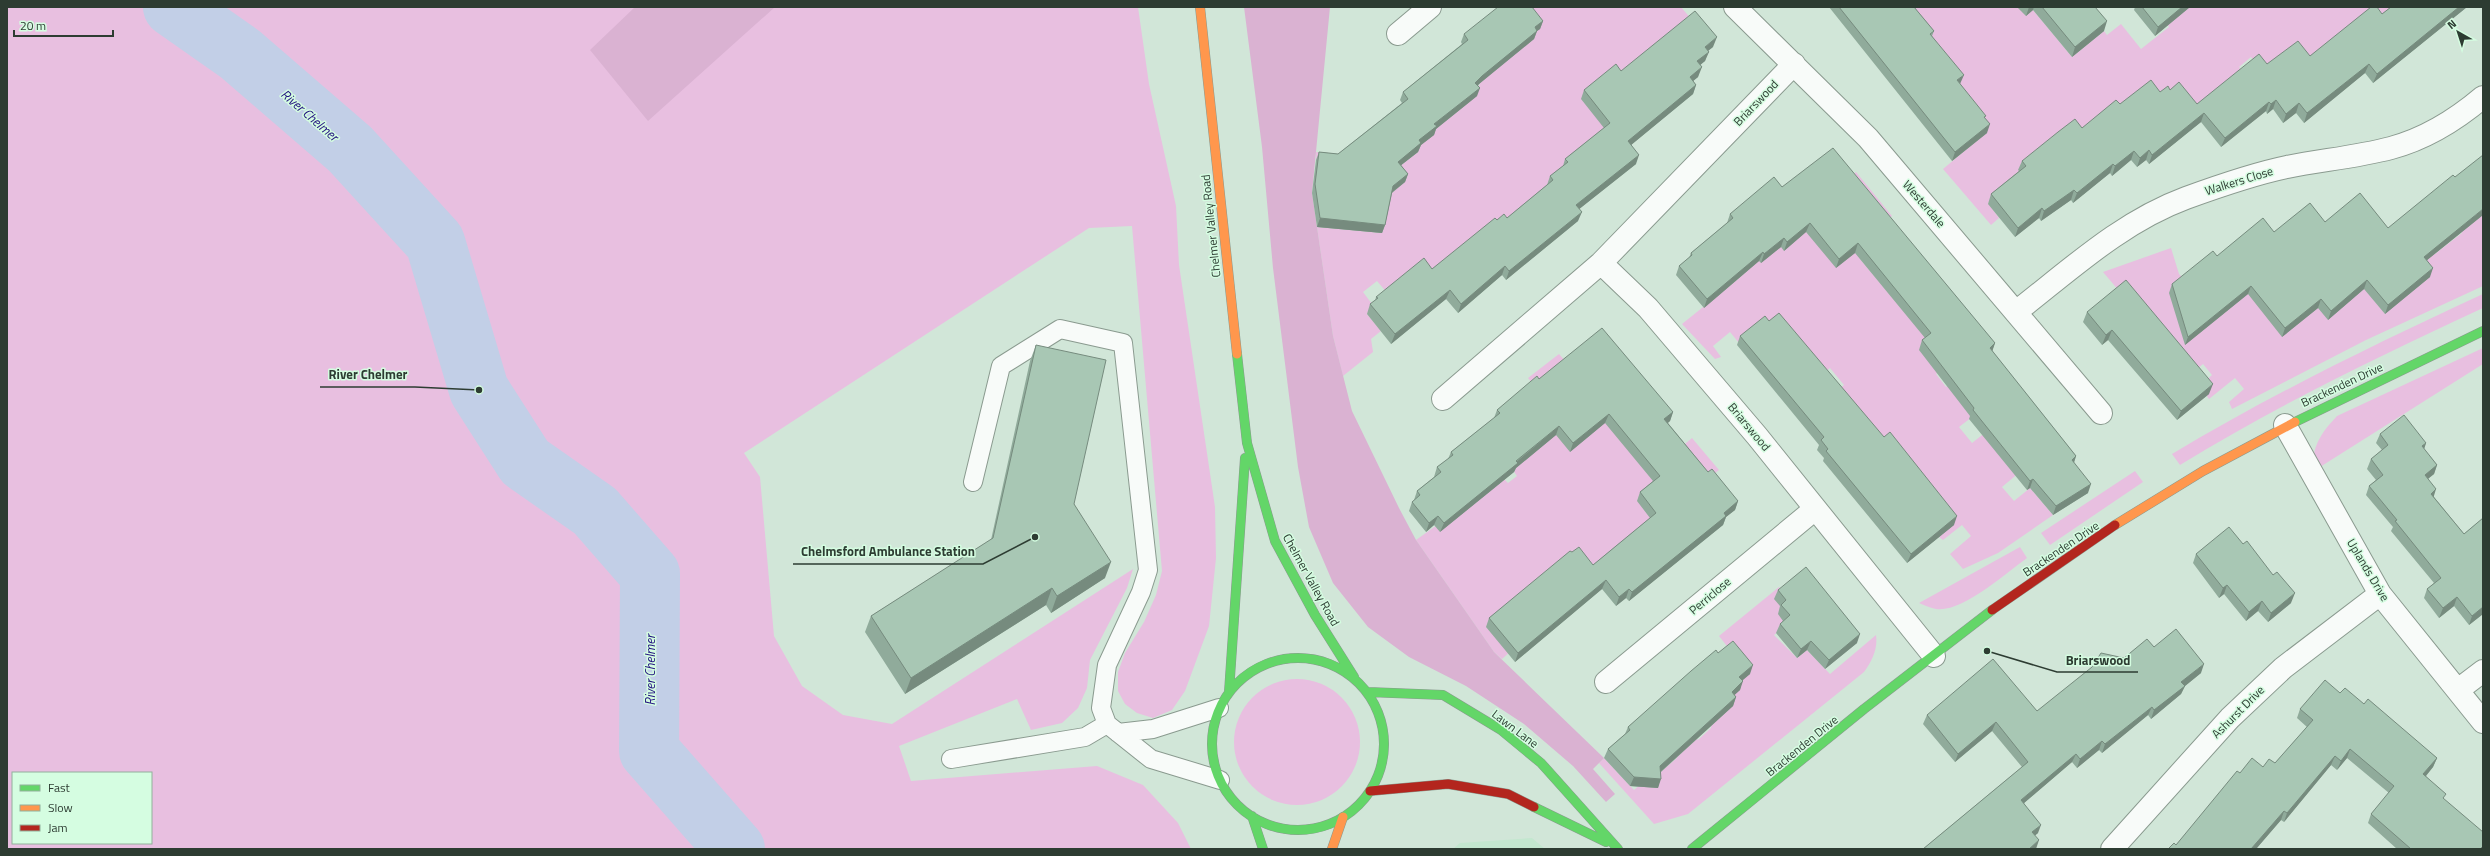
<svg xmlns="http://www.w3.org/2000/svg" width="2490" height="856" font-family="'Titillium Web',sans-serif">
  <style>
    .built { fill: #c3e7cf }
    .green { fill: #e8bfe0; fill-rule: evenodd }
    .forest { fill: #dab2d2 }
    .lines { fill: none; stroke-linecap: round; stroke-linejoin: round }
    .river { stroke: #c2cfe7; stroke-width: 60 }
    .lane-casing { stroke: #8a9a8f; stroke-width: 20 }
    .street-casing { stroke: #8a9a8f; stroke-width: 24 }
    .fast-casing { stroke: #8a9a8f; stroke-width: 10 }
    .slow-casing { stroke: #8a9a8f; stroke-width: 10 }
    .jam-casing { stroke: #8a9a8f; stroke-width: 10 }
    .lane { stroke: #f8fbf9; stroke-width: 18 }
    .street { stroke: #f8fbf9; stroke-width: 22 }
    .fast { stroke: #63d668; stroke-width: 9 }
    .slow { stroke: #ff974d; stroke-width: 9 }
    .jam { stroke: #b3261e; stroke-width: 9 }
    .wall { fill: #90ab9b }
    .shaded-wall { fill: #768b7e }
    .building { fill: #a8c7b4; stroke: #768b7e }
    .labels { text-anchor: middle; stroke-width: 3; stroke-linejoin: round; paint-order: stroke }
    .street-label { font-size: 12px; fill: #2d3c32; stroke: #d5fde1 }
    .water-label { font-size: 13px; font-style: italic; fill: #1f0e7f; stroke: #d5fde1 }
    .leader { fill: none; stroke: #2d3c32; stroke-width: 1.5 }
    .callout-dot { fill: #2d3c32; stroke: #d5fde1; stroke-width: 1.5 }
    .callout-label { font-size: 13px; text-anchor: middle; font-weight: bold; fill: #2d3c32; stroke: #d5fde1; stroke-width: 3; stroke-linejoin: round; paint-order: stroke }
  </style>
  <rect width="100%" height="100%" fill="#d1e6d8"/>
  <!-- built -->
  <path class="built" d="M1532,838L1545,849H1453L1460,843Z"/>
  <!-- green -->
  <path class="green" d="M7,7H1138L1149,84L1176,206L1179,265L1215,507L1216,558L1209,626L1185,691L1172,710L1153,718L1137,713L1125,704L1118,691V672L1125,653L1144,622L1156,595L1162,571L1132,226L1089,228L744,453L760,477L774,636L802,686L843,715L892,724L1133,569L1127,588L1090,660L1087,688L1078,708L1062,723L1031,730L1017,699L899,746L911,781L1097,766L1143,785L1178,823L1191,849H7ZM13,773H151V843H13Z
    M1522,7H1681L1692,20L1636,138L1550,189L1460,253L1388,294L1377,281L1363,292L1375,308L1367,314L1381,331L1371,339L1373,352L1343,376L1333,336L1317,227L1382,233L1316,160V152L1336,154L1395,170L1418,152L1416,149L1431,132L1476,96L1472,91L1480,85L1459,58Z
    M1898,7H2018L2033,10L2072,57L2104,31L2107,35L2121,24L2141,49L2169,27L2167,24L2190,7H2401L2276,89L2251,57L2239,67L2244,72L2203,105L2024,177L1988,203L1999,218L1991,225L1943,169L1986,133Z
    M1856,172L1892,216L1864,239L1860,259L1948,364L1936,374L1946,387L1958,378L1972,417L1959,427L1972,443L2018,407L2050,447L2002,487L2014,501L2030,488L2053,515L1998,553L1963,569L1950,554L1971,536L1962,525L1943,540L1939,537L1942,534L1835,393L1844,385L1830,368L1821,375L1739,343L1730,332L1713,346L1721,357L1715,359L1682,324L1738,279Z
    M2436,201L2483,215V286L2366,340L2232,409L2229,402L2244,389L2235,378L2209,399L2200,386L2212,375L2203,364L2190,375L2103,272L2171,248L2179,274L2186,281L2250,292L2269,300L2423,239L2435,254L2462,233Z
    M2483,294V308C2380,356 2277,405 2180,465L2172,454C2272,394 2377,343 2483,294Z
    M2483,348V364L2320,467L2313,460C2315,441 2324,430 2337,416Z
    M1559,354L1567,363L1679,449L1692,438L1719,470L1653,522L1502,659L1494,652L1416,540L1503,478L1508,483L1517,476L1513,470L1552,408L1528,378Z
    M2135,471L2143,482L2050,545L2041,533Z
    M2020,547L2027,558C2006,573 1962,613 1936,609C1931,608 1924,605 1919,603Z
    M1779,587L1783,592L1786,625L1774,635L1797,658L1807,650L1830,674L1876,635C1878,649 1872,661 1864,672L1688,814L1654,824L1599,763L1604,758L1634,790L1642,783L1646,787H1652L1657,783L1654,773L1664,769L1677,758L1675,755L1695,737L1698,740L1711,728L1713,659L1749,674L1719,636Z
    M1234 742a63 63 0 1 1 126 0a63 63 0 1 1-126 0Z"/>
  <!-- forest -->
  <path class="forest" d="M635,7H775L648,121L590,50Z
    M1244,7H1330L1312,193L1333,336L1352,411L1399,508L1416,540L1494,652L1604,758L1593,769L1615,794L1606,802L1573,766L1524,724L1466,686L1409,657L1368,627L1333,583L1309,527L1298,467L1273,268L1262,147Z"/>
  <g class="lines">
    <!-- river -->
    <path class="river" d="M173,7L240,54L350,149L435,242L479,390L525,462L595,511L650,574L649,751L735,849"/>
    <!-- lane casing -->
    <g class="lane-casing">
      <path id="lane" d="M973,482L1001,366L1060,329L1123,343L1148,570L1141,592L1107,665L1101,708L1107,724L1151,759L1220,780
        M1118,733L1153,729L1219,708
        M951,759L1085,737L1107,724"/>
    </g>
    <!-- street casing -->
    <g class="street-casing">
      <path id="street" d="M1735,7L1868,138L2101,413
        M1398,34L1430,7
        M1601,263L1648,308L1757,436L1934,656
        M2016,312C2070,270 2121,222 2186,198C2219,186 2253,174 2287,167C2322,160 2357,157 2391,148C2425,139 2457,119 2483,97
        M1443,399L1601,263L1794,64
        M2285,425L2380,594L2483,722
        M1606,682L1815,509
        M2458,690L2483,671
        M2112,849L2230,718L2283,668L2380,594"/>
    </g>
    <!-- fast casing -->
    <g class="fast-casing">
      <path id="fast" d="M1237,354L1247,443L1275,541L1315,615L1354,677
        M2295,422L2483,331
        M1212 744a86 86 0 1 1 172 0a86 86 0 1 1-172 0Z
        M1229,692L1245,458
        M1368,692L1443,695L1501,730L1541,763L1618,849
        M1534,807L1606,842
        M1252,816L1263,849
        M1692,849L1864,709L1992,610"/>
    </g>
    <!-- slow casing -->
    <g class="slow-casing">
      <path id="slow" d="M1200,7L1237,354
        M2115,525L2203,471L2295,422
        M1332,849L1343,817"/>
    </g>
    <!-- jam casing -->
    <g class="jam-casing">
      <path id="jam" d="M1992,610L2115,525
        M1370,791L1448,784L1508,794L1534,807"/>
    </g>
    <!-- lane -->
    <use href="#lane" class="lane"/>
    <!-- street -->
    <use href="#street" class="street"/>
    <!-- fast -->
    <use href="#fast" class="fast"/>
    <!-- slow -->
    <use href="#slow" class="slow"/>
    <!-- jam -->
    <use href="#jam" class="jam"/>
  </g>
  <!-- wall -->
  <path class="wall" d="M1829,7H1914L1934,31L1932,36L1960,84L1985,118L1987,133L1952,161Z
    M2017,7H2095L2104,31L2072,57L2033,10L2026,16Z
    M2135,7H2190L2155,36L2134,10Z
    M2391,7H2467L2373,83L2365,73L2304,123L2296,113L2283,123L2273,109L2267,114L2266,111L2221,147L2201,122L2149,164L2146,160L2137,167L2131,160L2112,176L2110,173L2073,203L2071,200L2041,221L2039,218L2015,237L1988,204L1991,194L2019,171L2018,170L2022,161L2082,128L2120,104L2160,92L2170,90L2197,104L2267,64L2310,56L2382,14Z
    M1543,21L1540,29L1537,31L1534,39L1479,84L1478,86L1477,96L1436,129L1434,135L1421,145L1418,152L1401,165L1408,174L1405,182L1392,193L1385,225L1382,233L1317,227L1312,193L1316,160L1319,152L1338,154L1402,103L1400,100L1403,92L1462,44L1461,42L1464,34Z
    M1713,47L1708,51L1705,61L1700,65L1698,77L1693,81L1696,85L1693,94L1631,145L1636,164L1579,209L1578,221L1506,280L1502,275L1458,313L1446,299L1391,344L1367,314L1370,304L1375,301L1376,297L1432,269L1497,220L1507,218L1547,185L1550,176L1563,166L1565,159L1604,128L1581,99L1584,90L1621,71Z
    M1782,187L1995,343L1992,351L2076,456L2074,463L2088,493L2053,515L2030,488L2027,490L1969,419L1970,416L1919,350L1922,340L1925,338L1855,253L1836,268L1806,232L1784,251L1781,247L1761,263L1759,261L1704,308L1676,275L1679,266L1689,258L1691,253L1727,223L1730,214Z
    M2483,215L2427,260L2430,277L2385,314L2364,289L2328,320L2318,308L2282,337L2248,294L2185,345L2169,293L2172,284L2217,256L2274,232L2325,222L2388,228Z
    M2087,312L2209,394L2177,420L2108,340L2102,345L2083,322Z
    M1769,321L1954,525L1907,563L1823,461L1824,458L1817,450L1819,445L1737,345L1740,336Z
    M1036,345L1074,504L1105,578L1051,613L1046,605L905,694L865,632L871,616L991,540L1030,361Z
    M1539,379L1673,412L1670,421L1668,423L1708,472L1738,501L1735,510L1726,517L1723,525L1629,601L1626,598L1616,606L1602,589L1515,662L1486,627L1489,618L1572,552L1593,565L1650,518L1637,501L1640,492L1653,481L1605,423L1570,452L1556,435L1516,468L1514,472L1440,532L1434,525L1426,532L1409,511L1412,502L1414,500L1417,491L1434,477L1437,467L1448,459L1451,452L1494,418L1497,410Z
    M2380,434L2426,443L2424,449L2437,465L2434,474L2428,479L2434,497L2464,534L2483,518V614L2469,625L2454,606L2439,618L2424,598L2427,589L2434,583L2391,531L2393,527L2366,495L2369,486L2376,480L2367,469L2371,459L2382,450L2376,443Z
    M2196,554L2291,603L2268,622L2258,611L2246,621L2224,594L2219,598L2193,563Z
    M1778,590L1857,643L1825,669L1807,650L1797,658L1776,633L1780,624L1783,621L1778,614L1780,606L1774,599Z
    M2154,647L2201,673L2185,686L2181,694L2151,719L2148,715L2102,753L2099,750L2077,768L2072,762L2024,803L2038,833L2035,835L1923,849L2022,767L1992,731L1955,762L1923,724L1927,715L2037,711L2124,658Z
    M1718,653L1750,674L1742,680L1740,690L1734,695L1736,697L1733,706L1661,772L1658,788L1630,786L1604,758L1608,749L1625,734L1628,727Z
    M2340,693L2364,704L2437,758L2433,767L2426,776L2483,849H2397L2368,823L2371,814L2389,793L2347,758L2337,770L2331,765L2284,822L2281,820L2256,849H2168L2176,845L2240,773L2263,767L2275,763L2307,727L2297,718L2300,709Z"/>
  <!-- shaded-wall -->
  <path class="shaded-wall" d="M2029,7H2034L2033,10L2026,16Z
    M2182,7H2190L2155,36L2158,27Z
    M2459,7H2467L2373,83L2377,74Z
    M1543,21L1540,29L1537,31L1534,39L1479,84L1472,91L1475,83L1482,76L1535,27Z
    M2107,21L2104,31L2072,57L2075,47Z
    M1717,37L1713,47L1701,56L1705,47Z
    M1709,52L1705,61L1694,70L1697,61Z
    M2369,64L2365,73L2304,123L2307,113Z
    M1702,67L1698,77L1687,86L1690,77Z
    M1964,75L1960,84L1957,80Z
    M1696,85L1693,94L1625,150L1628,141Z
    M1480,88L1477,96L1436,129L1434,135L1421,145L1418,152L1395,170L1398,162L1434,124Z
    M2276,100L2273,109L2267,114L2271,104Z
    M2269,102L2266,111L2221,147L2225,138Z
    M2299,103L2296,113L2283,123L2286,114Z
    M2204,113L2201,122L2149,164L2152,155Z
    M1990,124L1987,133L1952,161L1955,152Z
    M2149,150L2146,160L2137,167L2140,158Z
    M2134,151L2131,160L2112,176L2115,166Z
    M1639,155L1636,164L1573,214L1576,205Z
    M2113,164L2110,173L2073,203L2077,193Z
    M1408,174L1405,182L1390,194L1393,186Z
    M2074,190L2071,200L2041,221L2044,211Z
    M2042,208L2039,218L2015,237L2018,228Z
    M2483,209V215L2421,265L2424,257Z
    M1582,212L1578,221L1506,280L1509,271Z
    M1320,218L1385,225L1382,233L1317,227Z
    M1810,223L1806,232L1784,251L1787,242Z
    M1784,238L1781,247L1761,263L1764,254Z
    M1858,243L1855,253L1836,268L1839,259Z
    M1763,252L1759,261L1704,308L1707,299Z
    M1505,266L1502,275L1458,313L1461,304Z
    M2433,268L2430,277L2385,314L2388,305Z
    M2367,280L2364,289L2328,320L2331,311Z
    M2251,286L2248,294L2185,345L2188,337Z
    M1450,290L1446,299L1391,344L1395,334Z
    M2321,299L2318,308L2282,337L2285,328Z
    M2112,330L2108,340L2102,345L2106,335Z
    M1995,343L1992,352L1990,348Z
    M2213,384L2209,394L2177,420L2181,411Z
    M1673,412L1670,421L1661,428L1664,419Z
    M1609,414L1605,423L1570,452L1573,443Z
    M1559,426L1556,435L1516,468L1514,472L1440,532L1444,523Z
    M2426,443L2423,452L2422,446Z
    M2076,456L2073,465L2072,460Z
    M2437,465L2434,474L2421,484L2425,475Z
    M2033,479L2030,488L2027,490L2030,481Z
    M2091,484L2088,493L2053,515L2056,506Z
    M2436,489L2433,499L2431,494Z
    M1738,501L1735,510L1726,517L1723,525L1629,601L1632,592L1724,513Z
    M1438,516L1434,525L1426,532L1429,523Z
    M1957,516L1954,525L1907,563L1911,554Z
    M1111,562L1105,578L1051,613L1057,596Z
    M1606,580L1602,589L1515,662L1518,653Z
    M2227,585L2224,594L2219,598L2223,588Z
    M1052,588L1046,605L905,694L911,678Z
    M1629,589L1626,598L1616,606L1619,597Z
    M2295,593L2291,603L2268,622L2271,613Z
    M2457,597L2454,606L2439,618L2443,608Z
    M2262,601L2258,611L2246,621L2249,612Z
    M2483,607V614L2469,625L2472,616Z
    M1860,634L1857,643L1825,669L1829,660Z
    M1811,641L1807,650L1797,658L1801,649Z
    M2204,664L2201,673L2185,686L2181,694L2151,719L2154,710L2181,682Z
    M1753,665L1750,674L1736,686L1739,677Z
    M1743,681L1740,690L1728,701L1732,692Z
    M1736,697L1733,706L1657,775L1660,766Z
    M2152,707L2148,715L2102,753L2105,744Z
    M1996,722L1992,731L1955,762L1958,754Z
    M2102,741L2099,750L2077,768L2080,759Z
    M2350,749L2347,758L2337,770L2341,761Z
    M2076,754L2072,762L2017,809L2021,800Z
    M2335,756L2331,765L2284,822L2287,813Z
    M2437,758L2433,767L2420,783L2423,774Z
    M1634,777L1661,779L1658,788L1630,786Z
    M2284,811L2281,820L2256,849H2251Z
    M2041,825L2038,833L2029,841L2032,832Z
    M2039,840L2036,849H2029Z"/>
  <!-- building -->
  <path class="building" d="M1498,7H1532L1543,21L1535,27L1537,31L1482,76L1475,83L1480,88L1434,124L1437,126L1419,140L1421,143L1398,162L1408,174L1393,186L1385,225L1320,218L1315,184L1319,152L1338,154L1408,99L1403,92L1468,40L1464,34Z
    M1839,7H1914L1934,31L1930,34L1964,75L1957,80L1986,116L1984,117L1990,124L1955,152Z
    M2042,7H2095L2107,21L2075,47Z
    M2142,7H2182L2158,27Z
    M2371,7H2377L2382,14L2391,7H2459L2377,74L2369,64L2307,113L2299,103L2286,114L2276,100L2271,104L2269,102L2225,138L2204,113L2152,155L2149,150L2140,158L2134,151L2115,166L2113,164L2077,193L2074,190L2044,211L2042,208L2018,228L1991,194L2026,166L2022,161L2058,132L2075,119L2082,128L2116,100L2120,104L2151,80L2160,92L2168,86L2170,90L2179,82L2197,104L2259,54L2267,64L2298,41L2310,56Z
    M1695,11L1717,37L1705,47L1709,52L1697,61L1702,67L1690,77L1696,85L1628,141L1639,155L1576,205L1582,212L1509,271L1505,266L1461,304L1450,290L1395,334L1370,304L1378,298L1376,297L1424,258L1432,269L1495,218L1497,220L1504,214L1507,218L1553,180L1550,176L1568,162L1565,159L1610,123L1584,90L1616,64L1621,71Z
    M1833,148L1995,343L1990,348L2076,456L2072,460L2091,484L2056,506L2033,479L2030,481L1973,410L1974,408L1922,340L1931,333L1858,243L1839,259L1810,223L1787,242L1784,238L1764,254L1763,252L1707,299L1679,266L1692,255L1691,253L1733,218L1730,214L1774,177L1782,187Z
    M2483,155V209L2424,257L2433,268L2388,305L2367,280L2331,311L2321,299L2285,328L2251,286L2188,337L2172,284L2213,251L2217,256L2263,218L2274,232L2310,203L2325,222L2360,193L2388,228L2453,175L2455,177Z
    M2126,280L2213,384L2181,411L2112,330L2106,335L2087,312Z
    M1779,313L1884,437L1890,432L1957,516L1911,554L1826,451L1828,449L1821,440L1824,437L1740,336L1765,316L1769,321Z
    M1602,328L1673,412L1664,419L1708,472L1712,469L1738,501L1724,513L1726,516L1632,592L1629,589L1619,597L1606,580L1518,653L1489,618L1570,551L1572,552L1579,547L1593,565L1656,513L1640,492L1660,476L1609,414L1573,443L1559,426L1516,461L1518,463L1444,523L1438,516L1429,523L1412,502L1420,495L1417,491L1441,472L1437,467L1453,455L1451,452L1500,413L1497,410L1537,376L1539,379Z
    M1036,345L1106,360L1074,504L1111,562L1057,596L1052,588L911,678L871,616L993,538Z
    M2404,415L2426,443L2422,446L2437,465L2425,475L2436,489L2431,494L2464,534L2483,518V607L2472,616L2457,597L2443,608L2427,589L2441,578L2395,521L2397,520L2369,486L2383,475L2371,459L2388,445L2380,434Z
    M2229,527L2243,544L2247,541L2273,575L2277,572L2295,593L2271,613L2262,601L2249,612L2227,585L2223,588L2196,554Z
    M1806,567L1860,634L1829,660L1811,641L1801,649L1780,624L1790,615L1781,605L1786,600L1778,590Z
    M2176,629L2204,664L2181,682L2185,686L2154,710L2152,707L2105,744L2102,741L2080,759L2076,754L2021,800L2041,825L2032,832L2039,840L2029,849H1923L2028,762L1996,722L1958,754L1927,715L1993,659L2037,711L2092,667L2101,653L2124,658L2147,639L2154,647Z
    M1733,641L1753,665L1739,677L1743,681L1732,692L1736,697L1660,766L1661,779L1634,777L1608,749L1630,730L1628,727L1691,671L1716,650L1718,653Z
    M2325,680L2340,693L2345,688L2364,704L2368,699L2437,758L2423,774L2446,794L2443,798L2483,832V846L2481,848L2483,849H2411L2371,814L2394,786L2350,749L2341,761L2335,756L2287,813L2284,811L2251,849H2168L2174,843L2176,845L2237,771L2240,773L2252,758L2263,767L2269,759L2275,763L2313,720L2300,709Z"/>
  <g class="labels">
    <!-- street labels -->
    <g class="street-label">
      <text transform="translate(1756 103) rotate(-46)" y="4">Briarswood</text>
      <text transform="translate(2239 181) rotate(-17)" y="4">Walkers Close</text>
      <text transform="translate(1924 204) rotate(49)" y="4">Westerdale</text>
      <text transform="translate(1211 226) rotate(-96)" y="4">Chelmer Valley Road</text>
      <text transform="translate(2342 385) rotate(-25)" y="4">Brackenden Drive</text>
      <text transform="translate(1749 427) rotate(50)" y="4">Briarswood</text>
      <text transform="translate(2061 549) rotate(-34)" y="4">Brackenden Drive</text>
      <text transform="translate(2368 570) rotate(59)" y="4">Uplands Drive</text>
      <text transform="translate(1311 580) rotate(61)" y="4">Chelmer Valley Road</text>
      <text transform="translate(1710 596) rotate(-40)" y="4">Perriclose</text>
      <text transform="translate(2238 712) rotate(-45)" y="4">Ashurst Drive</text>
      <text transform="translate(1515 729) rotate(37)" y="4">Lawn Lane</text>
      <text transform="translate(1802 746) rotate(-39)" y="4">Brackenden Drive</text>
    </g>
    <!-- water labels -->
    <g class="water-label">
      <text transform="translate(310 115) rotate(41)" y="5">River Chelmer</text>
      <text transform="translate(650 670) rotate(-90)" y="5">River Chelmer</text>
    </g>
  </g>
  <!-- callouts -->
  <path class="leader" d="M479 390L415 387H320M1035 537L983 564H793M1987 651L2057 672H2138"/>
  <g class="callout-dot">
    <circle cx="479" cy="390" r="4"/>
    <circle cx="1035" cy="537" r="4"/>
    <circle cx="1987" cy="651" r="4"/>
  </g>
  <g class="callout-label">
    <text x="368" y="379">River Chelmer</text>
    <text x="888" y="556">Chelmsford Ambulance Station</text>
    <text x="2098" y="665">Briarswood</text>
  </g>
  <!-- border -->
  <rect width="2490" height="856" fill="none" stroke="#2d3c32" stroke-width="16"/>
  <!-- legend -->
  <rect x="12" y="772" width="140" height="72" fill="#d5fde1" stroke="#92b09b"/>
  <rect x="20" y="785" width="20" height="6" fill="#63d668" stroke="#92b09b"/>
  <text x="48" y="792" font-size="12" fill="#2d3c32">Fast</text>
  <rect x="20" y="805" width="20" height="6" fill="#ff974d" stroke="#92b09b"/>
  <text x="48" y="812" font-size="12" fill="#2d3c32">Slow</text>
  <rect x="20" y="825" width="20" height="6" fill="#b3261e" stroke="#92b09b"/>
  <text x="48" y="832" font-size="12" fill="#2d3c32">Jam</text>
  <!-- north arrow -->
  <g transform="translate(2458 32) rotate(321)" stroke="#d5fde1" stroke-width="3" paint-order="stroke">
  <path d="M0-3L7 15L0 10L-7 15Z" fill="#2d3c32"/>
  <text y="-6" font-size="11" font-weight="bold" text-anchor="middle" fill="#2d3c32">N</text>
  </g>
  <!-- scale -->
  <path d="M14 30v6h99v-6" fill="none" stroke="#2d3c32" stroke-width="2"/>
  <text x="20" y="30" font-size="12" fill="#2d3c32" stroke="#d5fde1" stroke-width="3" paint-order="stroke">20 m</text>
</svg>
